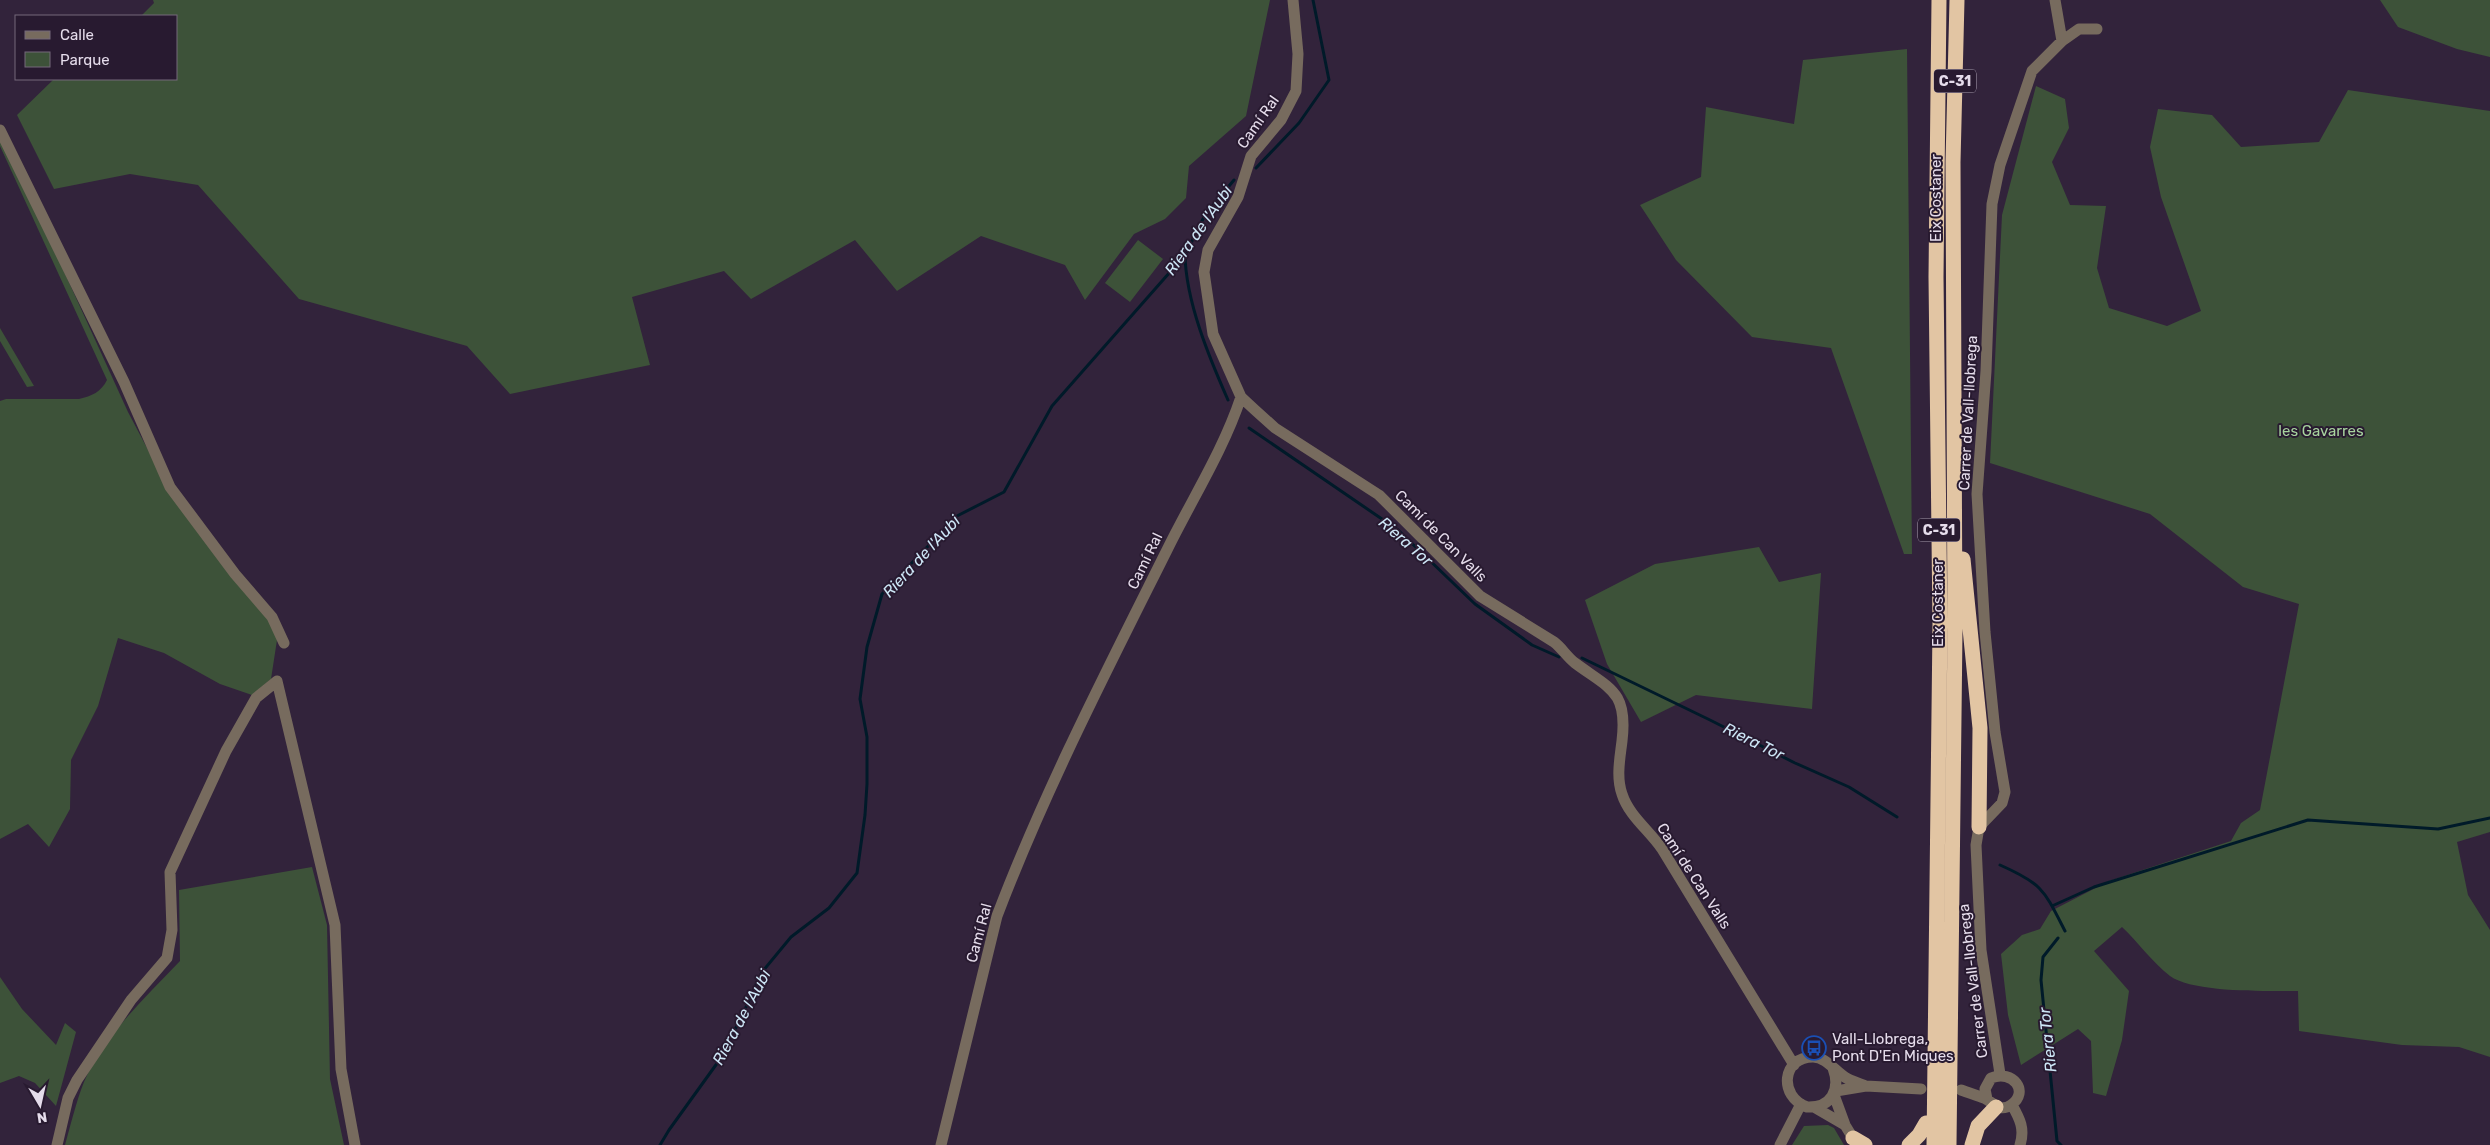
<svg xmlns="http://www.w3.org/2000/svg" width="2490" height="1145" font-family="Rubik,sans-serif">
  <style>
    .green { fill: #3d5239 }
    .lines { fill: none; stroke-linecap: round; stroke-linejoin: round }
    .stream { stroke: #001a29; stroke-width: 3 }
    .minor { stroke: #776b5e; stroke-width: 11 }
    .highway { stroke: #e2c5a3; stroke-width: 15 }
    .labels { text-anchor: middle; stroke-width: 4; stroke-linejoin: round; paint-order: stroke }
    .shield { fill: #281a30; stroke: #aca2b3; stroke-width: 1 }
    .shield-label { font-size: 14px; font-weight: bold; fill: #e5dceb }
    .street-label { font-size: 15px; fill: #e5dceb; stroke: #281a30 }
    .park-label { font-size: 15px; fill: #a7d39e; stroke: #281a30 }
    .poi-label { font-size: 15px; fill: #e5dceb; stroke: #281a30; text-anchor: start }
    .water-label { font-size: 16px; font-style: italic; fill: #cde6f6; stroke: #281a30 }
  </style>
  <rect width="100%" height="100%" fill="#32233b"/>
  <!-- green -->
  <path class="green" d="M153,0H1270L1246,116L1189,166L1186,198L1165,219L1134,234L1085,300L1065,265L981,236L897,291L855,240L751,299L724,271L632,297L650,365L510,394L467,346L299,299L198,185L130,174L54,189L17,115L54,79H176V16H141L154,3Z
    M2380,0H2490V57L2457,49L2398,27Z
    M1907,49L1912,554H1904L1831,348L1752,337L1676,260L1640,205L1701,177L1706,107L1794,124L1803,60Z
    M2036,86L2065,99L2069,128L2052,162L2070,205L2106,206L2097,268L2109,308L2167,326L2201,311L2161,197L2150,147L2158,109L2212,115L2241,147L2319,142L2348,90L2490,111V832L2457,842L2468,895L2490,930V1057L2459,1047L2402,1045L2299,1031L2298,991C2269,991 2193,993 2170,976C2152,962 2138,942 2122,927L2094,951L2129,991L2122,1040L2106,1096L2093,1093L2091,1041L2078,1029L2021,1065L2008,1015L2001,954L2022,935L2040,929L2051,911L2109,881L2231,841L2241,823L2260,810L2299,604L2243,587L2150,514L1990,463L2002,215Z
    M0,131L128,412L166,484L270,620L277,640L271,679L252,695L220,684L164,653L118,638L98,706L71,760L70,809L49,847L28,824L0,839V401L6,399H79C92,396 101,392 107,380L0,146Z
    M1138,240L1163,259L1130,302L1105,283Z
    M0,328L34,386L27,387L0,341Z
    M1759,547L1779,582L1821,573L1812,709L1696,695L1641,722L1607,664L1585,600L1655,564Z
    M312,867L327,925L330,1079L344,1145H65C71,1124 76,1102 84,1082C104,1035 146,997 180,961L179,890Z
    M0,977L22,1009L56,1045L65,1023L76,1032L56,1106L35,1083L19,1076L0,1083Z
    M1828,1125L1834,1128L1844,1145H1792L1804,1126Z"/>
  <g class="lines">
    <!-- stream -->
    <path class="stream" d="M1256,168L1299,123L1329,80L1313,0
      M1185,255C1186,302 1209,357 1228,400
      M1249,428L1398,530L1475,604L1532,645L1559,657
      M1582,658L1710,720L1795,763L1849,787L1897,817
      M2000,865C2043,884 2044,890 2065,931
      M2052,906L2094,887L2308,820L2438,829L2490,818
      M2058,938L2043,957L2041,980L2057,1141L2061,1145
      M660,1145L669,1130L718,1062L741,1018L762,972L791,937L829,908L857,873L865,815L867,784V737L860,699L867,647L882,594L957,516L1004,492L1052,406L1185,255L1205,215L1234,180"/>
    <!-- minor -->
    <path class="minor" d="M1293,0L1298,54L1296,91L1281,120L1251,156L1238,197L1208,250L1204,272L1213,334L1241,397L1255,410L1275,428L1379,495L1480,596L1554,642C1562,648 1567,657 1575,663C1610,689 1628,691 1622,741C1620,758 1616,777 1622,794C1629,816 1649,830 1662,849L1794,1065
      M2055,0L2062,41
      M0,130L124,382L170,487L235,574L272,617L284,643
      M1833,1068C1841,1090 1831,1108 1807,1107C1778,1096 1782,1057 1813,1057C1827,1057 1836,1073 1848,1079C1854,1082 1861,1084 1866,1086
      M2000,1074L1981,950L1976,845L1979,827L2002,803L2005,792L1995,732L1985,632L1977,494L1986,371L1992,204L2000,165L2032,71L2062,41L2079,29H2097
      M1961,1090C1969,1093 1976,1095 1984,1098C1993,1102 1999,1113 2011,1105C2030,1092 2013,1069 1991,1078L1985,1089L1987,1099
      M1836,1091L1866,1086L1921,1089
      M1834,1095L1845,1125L1856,1143
      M2012,1105C2020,1119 2025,1129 2020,1145
      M1814,1107L1845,1125
      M57,1145L68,1098L77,1080L131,1000L167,958L172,930L170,872L226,751L256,698L277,681L335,925L341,1069L355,1145
      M941,1145L997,916C1045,790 1107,670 1167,550C1192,499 1223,451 1241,397
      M1780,1145L1801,1104"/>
    <!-- highway -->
    <path class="highway" d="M1963,559L1980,728L1979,827
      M1853,1138L1865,1145
      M1909,1145L1919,1135L1926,1123
      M1934,1145L1940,625L1936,277L1939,0
      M1949,1145L1955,631L1953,162L1957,0
      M1972,1145L1978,1126L1996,1107"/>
  </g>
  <!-- icons -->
  <defs>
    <g id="bus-ring" transform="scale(1.25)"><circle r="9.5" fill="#281a30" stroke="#1a4fb4" stroke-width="1.5"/><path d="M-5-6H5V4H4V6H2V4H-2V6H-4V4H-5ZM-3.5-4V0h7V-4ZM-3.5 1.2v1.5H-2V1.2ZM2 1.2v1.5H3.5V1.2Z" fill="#1a4fb4"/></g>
  </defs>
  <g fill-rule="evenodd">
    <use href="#bus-ring" x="1814" y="1048"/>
  </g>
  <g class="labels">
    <!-- shield labels -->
    <g class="shield">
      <rect x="1934" y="69.5" width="42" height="23" rx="4"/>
      <rect x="1918" y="518.5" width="42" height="23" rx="4"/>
    </g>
    <g class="shield-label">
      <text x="1955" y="86">C-31</text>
      <text x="1939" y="535">C-31</text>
    </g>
    <!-- street labels -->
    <g class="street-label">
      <text transform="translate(1258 122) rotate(-55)" y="5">Camí Ral</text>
      <text transform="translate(1936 198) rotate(-90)" y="5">Eix Costaner</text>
      <text transform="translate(1968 413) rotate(-87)" y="5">Carrer de Vall-llobrega</text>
      <text transform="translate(1441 536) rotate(45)" y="5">Camí de Can Valls</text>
      <text transform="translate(1145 561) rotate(-64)" y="5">Camí Ral</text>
      <text transform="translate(1938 603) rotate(-90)" y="5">Eix Costaner</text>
      <text transform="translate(1694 876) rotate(57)" y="5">Camí de Can Valls</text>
      <text transform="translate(979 933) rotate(-75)" y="5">Camí Ral</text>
      <text transform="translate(1973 981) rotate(-97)" y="5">Carrer de Vall-llobrega</text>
    </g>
    <!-- park labels -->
    <g class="park-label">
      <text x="2321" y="436">les Gavarres</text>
    </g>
    <!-- poi labels -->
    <g class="poi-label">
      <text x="1832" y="1044">Vall-Llobrega,<tspan x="1832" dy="17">Pont D'En Miques</tspan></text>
    </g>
    <!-- water labels -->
    <g class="water-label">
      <text transform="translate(1198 230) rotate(-55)" y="6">Riera de l'Aubi</text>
      <text transform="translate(1406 541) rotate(41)" y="6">Riera Tor</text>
      <text transform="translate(921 556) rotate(-47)" y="6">Riera de l'Aubi</text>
      <text transform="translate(1754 741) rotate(26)" y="6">Riera Tor</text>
      <text transform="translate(741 1017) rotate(-62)" y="6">Riera de l'Aubi</text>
      <text transform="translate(2047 1040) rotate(-96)" y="6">Riera Tor</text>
    </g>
  </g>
  <!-- legend -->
  <rect x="15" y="15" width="162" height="65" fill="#281a30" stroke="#74687b"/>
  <rect x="25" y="31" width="25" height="8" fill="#776b5e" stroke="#74687b"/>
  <text x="60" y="40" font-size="15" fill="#e5dceb">Calle</text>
  <rect x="25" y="52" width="25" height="15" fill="#3d5239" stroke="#74687b"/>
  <text x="60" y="65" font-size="15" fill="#e5dceb">Parque</text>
  <!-- north arrow -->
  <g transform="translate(40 1105) rotate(171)" stroke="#281a30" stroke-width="4" paint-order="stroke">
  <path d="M0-4L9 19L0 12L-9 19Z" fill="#e5dceb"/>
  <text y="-8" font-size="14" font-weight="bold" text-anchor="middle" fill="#e5dceb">N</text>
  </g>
</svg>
